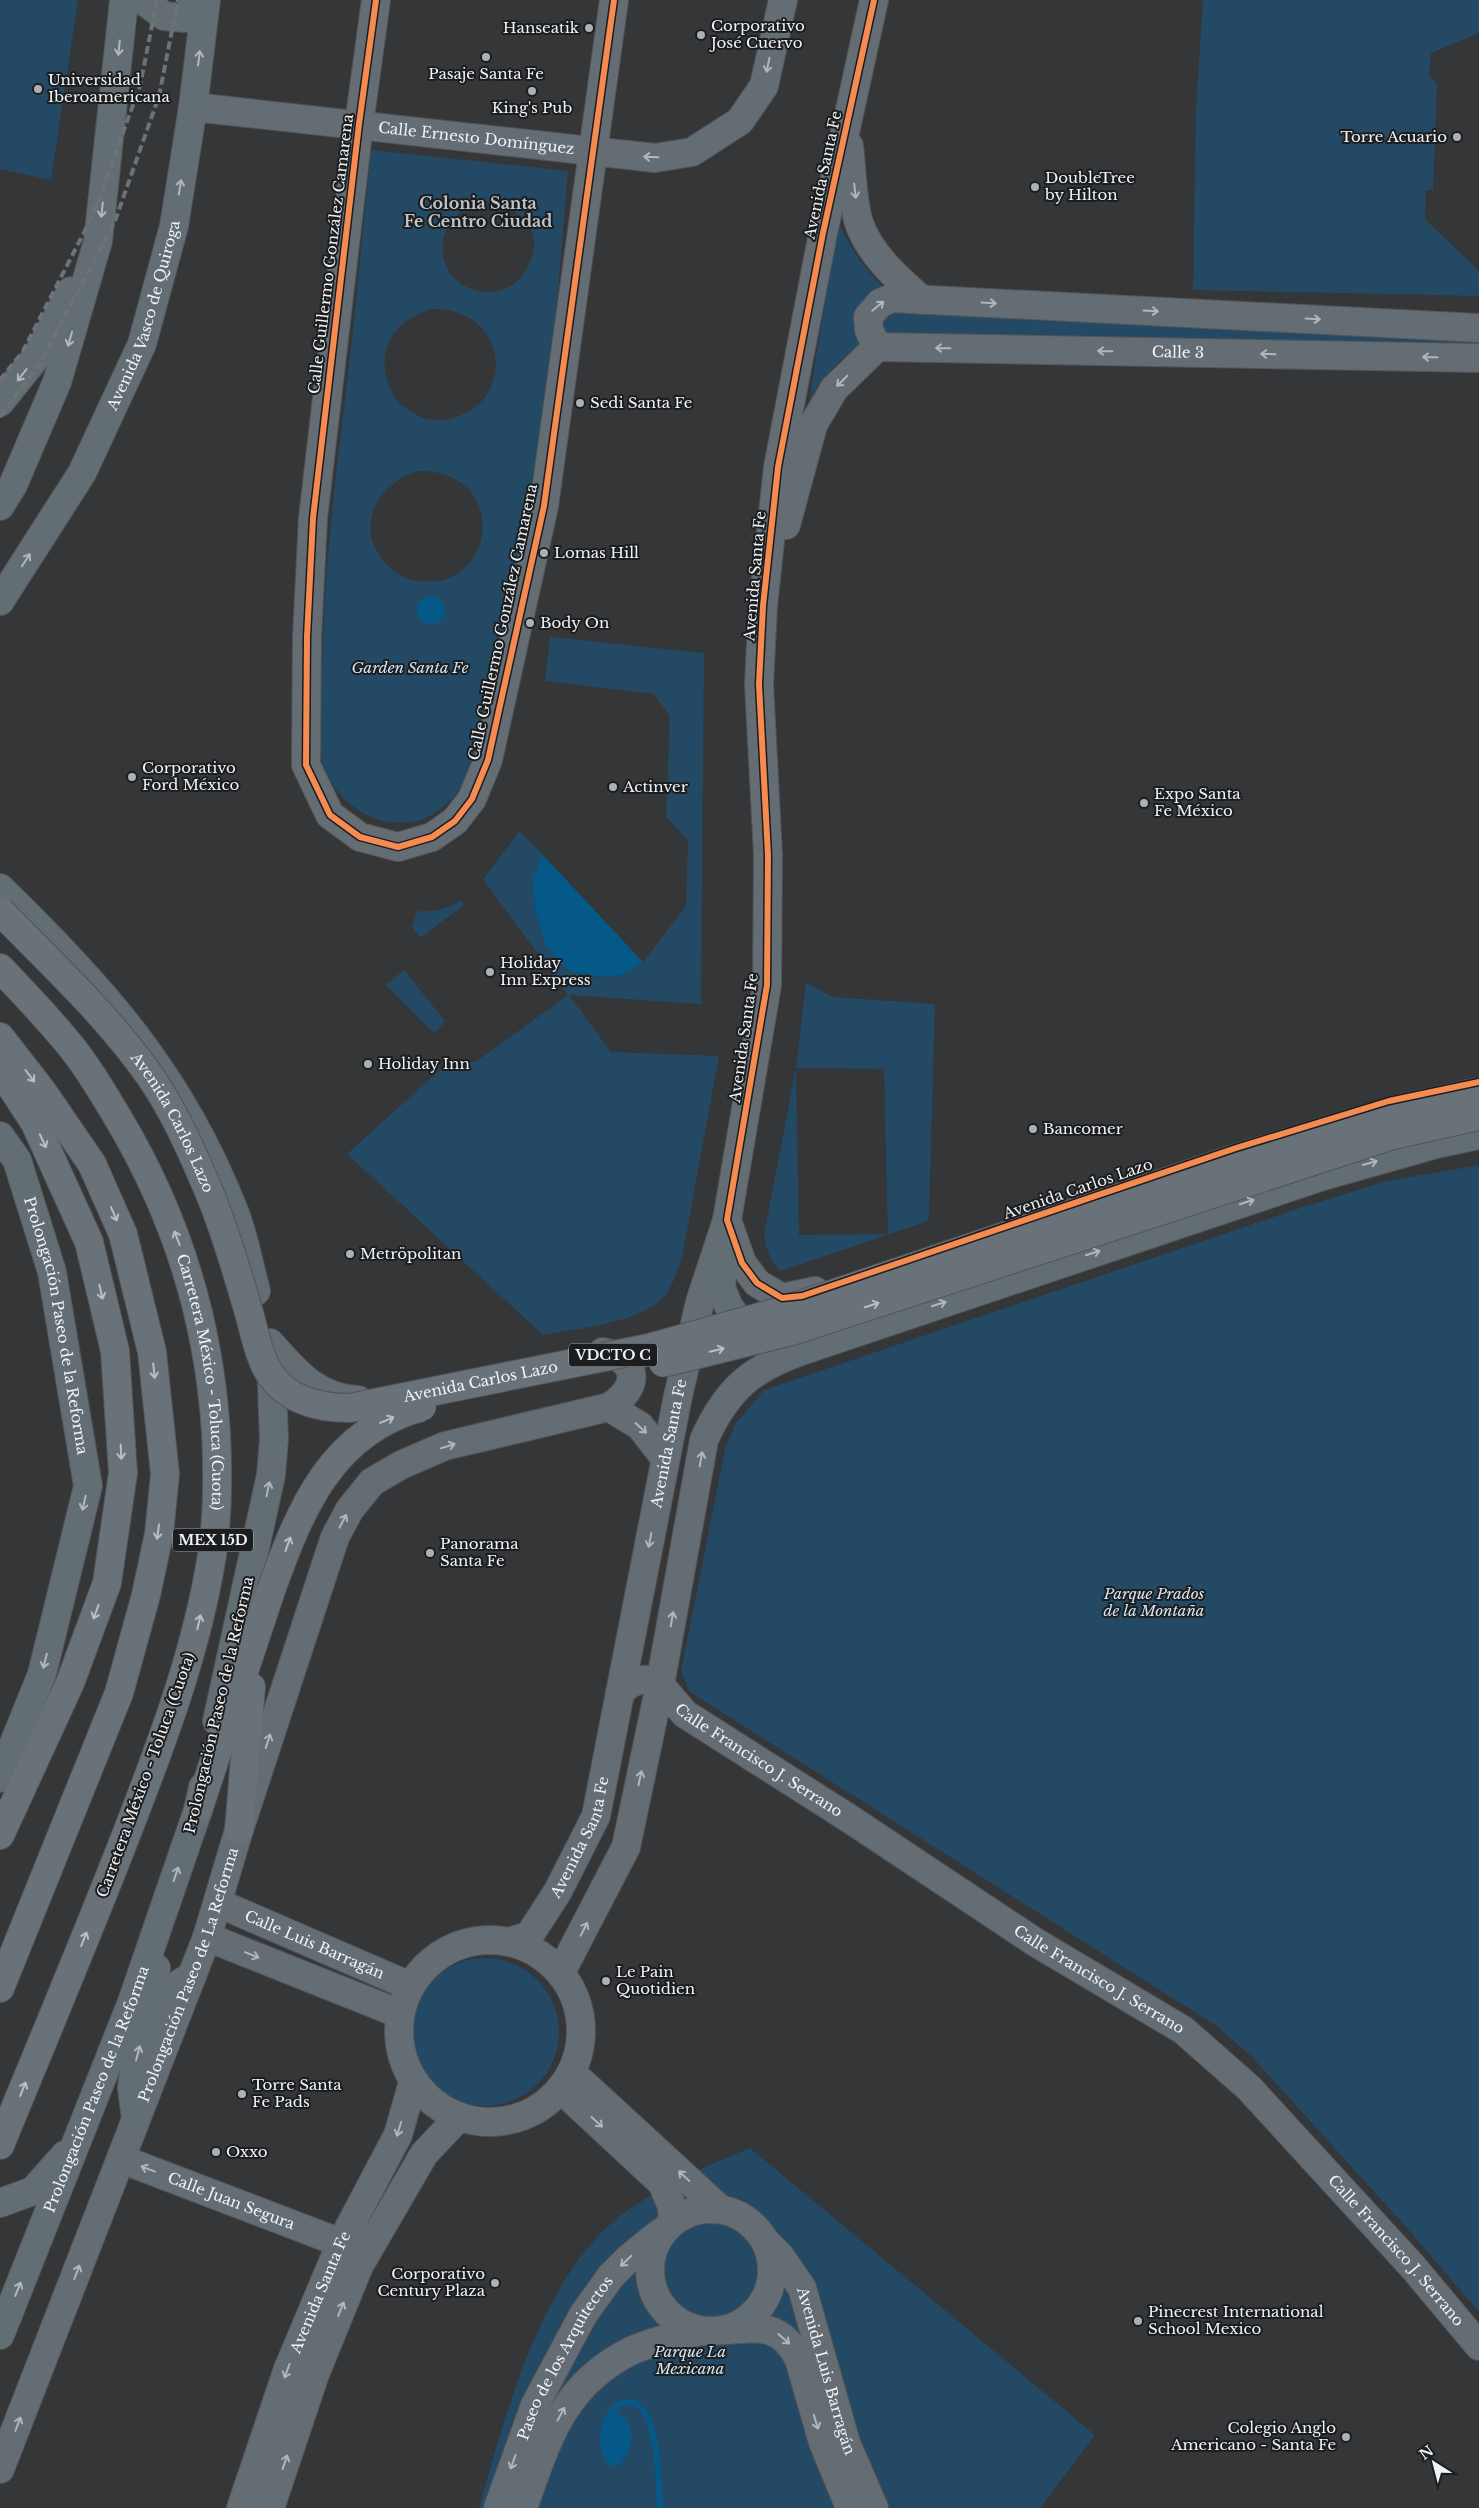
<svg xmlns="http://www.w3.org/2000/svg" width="1479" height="2508" font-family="'Libre Baskerville',serif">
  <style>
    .green { fill: #244964; fill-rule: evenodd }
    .water { fill: #055988 }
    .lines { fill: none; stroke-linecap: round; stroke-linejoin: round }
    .stream { stroke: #055988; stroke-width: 5.5 }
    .minor-casing { stroke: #535456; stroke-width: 30 }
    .major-casing { stroke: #535456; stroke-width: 30 }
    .highway-casing { stroke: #535456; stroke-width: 30 }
    .minor { stroke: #646c74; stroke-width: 28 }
    .major { stroke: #636d74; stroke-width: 28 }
    .highway { stroke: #6a7279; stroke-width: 28 }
    .rail { stroke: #6d7277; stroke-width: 4; stroke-dasharray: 8 4; stroke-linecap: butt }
    .highway-bridge-casing { stroke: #535456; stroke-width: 30; stroke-linecap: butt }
    .highway-bridge { stroke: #6a7279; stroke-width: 28 }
    .cycleway-casing { stroke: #1b1d1f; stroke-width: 9 }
    .cycleway { stroke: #f68b52; stroke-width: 6 }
    .oneway { stroke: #b1b7bc }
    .oneway2 { stroke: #b1b6bc }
    .oneway3 { stroke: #babfc4 }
    .poi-dot { fill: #aeb1b4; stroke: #1b1d1f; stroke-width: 2 }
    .labels { text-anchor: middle; stroke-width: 4; stroke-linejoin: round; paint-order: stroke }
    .shield { fill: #1b1d1f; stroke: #b0b3b6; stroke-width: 1 }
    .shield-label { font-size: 14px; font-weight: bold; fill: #f0f3f6 }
    .poi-label { font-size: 15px; fill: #f0f3f6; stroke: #1b1d1f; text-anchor: start }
    .street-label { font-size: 15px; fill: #f0f3f6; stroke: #1b1d1f }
    .park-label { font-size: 15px; font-style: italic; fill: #d4e6f5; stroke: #1b1d1f }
    .neighbourhood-label { font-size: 16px; font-weight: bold; fill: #bec4c9; stroke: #1b1d1f }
  </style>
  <rect width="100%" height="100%" fill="#343638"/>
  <!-- green -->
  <path class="green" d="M0,0H78L51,180L0,169Z
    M1203,0H1479V33L1431,53L1429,74L1437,84L1433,190H1426L1425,219L1479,271V296L1193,290L1196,109Z
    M371,150L568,171L554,338L529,523L481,756C466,783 445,817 411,822C371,828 334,800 322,762C317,747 322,693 322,674C323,574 336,474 348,375C357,300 363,225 371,150ZM484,201C513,203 544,226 531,259C525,274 515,288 497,291C436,300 419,218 484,201ZM431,309C510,307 518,404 449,419C440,421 427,420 419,416C408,410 396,403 391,391C374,352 391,322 431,309ZM418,471C511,470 496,590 421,581C408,580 396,575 387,565C353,529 375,485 418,471Z
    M838,221C849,245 863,267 882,286L864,300L854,316L860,347C837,360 823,378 809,401Z
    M884,306L900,312L1479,337V354L887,335L876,331Z
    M550,637L704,653L701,1004L569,995L611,1052L719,1056L683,1252C678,1268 673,1290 660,1301C632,1324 578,1328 543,1335L347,1154L441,1069L477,1061L568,995L483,879L520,831L542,854L533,879L535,911L546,945L557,960L586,976L601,977L623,975L643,962L686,906L688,840L666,817L670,716L654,694L545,681Z
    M461,900L464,905L420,938L412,927L417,911C434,913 447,909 461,900Z
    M404,970L445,1021L437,1031L433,1032L386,985Z
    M806,982L832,997L935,1004L929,1214L928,1221L781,1271C769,1261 766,1248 764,1234L796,1068ZM796,1068L884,1069L888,1234L799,1235Z
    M1479,1165V2312L1406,2227L1252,2057L1218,2027L709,1704L689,1691L681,1671L725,1449L736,1423L764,1390L1300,1208L1387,1181Z
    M411 2032a74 74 0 1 1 148 0a74 74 0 1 1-148 0Z
    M750,2148L1095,2435L1040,2508H479C505,2415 541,2278 620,2216C658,2187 705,2166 750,2148Z"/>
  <!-- water -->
  <path class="water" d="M417 610a14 14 0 1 1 28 0a14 14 0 1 1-28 0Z
    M542,854L643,962L623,975L601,977L572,972L557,960L546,945L535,911L533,879Z
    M617,2412C638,2424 635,2455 615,2467C596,2460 599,2430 605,2415L610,2418L613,2413Z"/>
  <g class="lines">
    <!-- stream -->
    <path class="stream" d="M608,2416C612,2409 620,2401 629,2402C660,2404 658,2485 660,2508"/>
    <!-- minor casing -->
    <g class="minor-casing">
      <g id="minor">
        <path d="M376,0L359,124L313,518L307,637L306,765L330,815L360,837L398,847L432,837L455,821L472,799L488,760L544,506L614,0"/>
        <path id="s1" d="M193,107L655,158L692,152L740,121L764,86L783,0"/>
        <path d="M849,146C852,169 852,201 859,223C870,255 898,279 922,300"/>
        <path d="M877,347L869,330L868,317L880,303L892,298L1479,328"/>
        <path id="s2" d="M877,347L1479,358"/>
        <path d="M786,525L813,425L834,389L877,347"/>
        <path d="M727,1220L742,1263L757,1283L782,1298L815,1291"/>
        <path d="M270,1343C296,1372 316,1398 358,1400"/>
        <path d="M609,1407L640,1426L665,1458"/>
        <path id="s3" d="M620,1693L629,1684L639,1680H650L660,1685L685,1714L850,1819L1035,1942L1183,2030L1249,2088L1413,2267L1479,2346"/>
        <path id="s4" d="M218,1903L410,1986"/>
        <path d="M207,1937L400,2014"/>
        <circle cx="490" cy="2031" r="91"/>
        <path id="s5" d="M512,1941L529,1936L558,1891L596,1816L678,1396L700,1302L727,1220L767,985L768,855L759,684L763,606L778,467L823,233L874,0"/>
        <path d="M561,1972L626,1847L660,1685L704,1440C728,1386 755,1366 810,1348"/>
        <path d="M572,2073L720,2209"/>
        <path d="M561,2089L662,2183L671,2204L674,2221"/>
        <path id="s6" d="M121,2159L341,2243"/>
        <circle cx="711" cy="2270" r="61"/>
        <path id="s7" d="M766,2242L780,2256L802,2288L846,2443L874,2508"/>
        <path d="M727,2330C761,2327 782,2325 799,2359L823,2442L850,2508"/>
        <path id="s8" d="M0,2469L207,1937L239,1830L335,1537L350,1509L372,1482L401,1465L445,1446L609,1407C639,1389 641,1360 603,1352"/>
        <path id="s9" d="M241,2508L288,2369L341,2243L398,2135L413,2082"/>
        <path d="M270,2508L315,2374L359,2266L424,2154L458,2118"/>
        <path id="s10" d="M498,2508L535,2405L583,2315L611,2276L629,2258L660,2233"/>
        <path d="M523,2508C547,2441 562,2385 631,2351C653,2341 678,2336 701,2331"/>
      </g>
    </g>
    <!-- major casing -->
    <g class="major-casing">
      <g id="major">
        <path d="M143,0L164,16L184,18L199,0"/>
        <path d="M0,402L37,356L71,291"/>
        <path d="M0,506L13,485L57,382L98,241L124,0"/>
        <path id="s11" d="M0,601L82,473L142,344L174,226L193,107L206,0"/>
        <path d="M0,888C102,987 181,1075 234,1211C244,1236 249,1265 256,1291"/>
        <path id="s12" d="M0,1136L17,1160L52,1272L88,1486L42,1674L0,1778"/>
        <path d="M727,1220L721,1287L728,1305L737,1318L784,1347L810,1348L1323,1176L1436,1144L1479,1135"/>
        <path d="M217,1721L271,1475L274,1440L271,1359"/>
        <path d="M138,2000L174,1987L192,1976"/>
        <path d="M136,2119L132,2088L135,2062L154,1994L156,1968"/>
        <path d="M0,2203L33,2191L65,2155"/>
        <path id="s13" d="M0,2335L132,2002L198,1810L203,1787"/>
      </g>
    </g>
    <!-- highway casing -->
    <g class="highway-casing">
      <g id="highway">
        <path id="s14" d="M0,968C25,994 50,1020 73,1049C90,1070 104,1095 118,1118C176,1215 209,1321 216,1433C218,1473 218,1515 212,1555C197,1650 163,1740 128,1830C87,1936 43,2040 0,2145"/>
        <path d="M0,1037L42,1091L92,1164L123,1234L152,1352L165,1474L159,1534L146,1595L119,1693L0,1988"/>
        <path d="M0,1069L35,1123L89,1242L115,1351L123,1473L107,1583L70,1683L0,1835"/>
        <path d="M198,1810L271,1590"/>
        <path d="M239,1830L251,1687"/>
      </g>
    </g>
    <!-- minor -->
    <use href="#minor" class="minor"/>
    <!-- major -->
    <use href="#major" class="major"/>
    <!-- highway -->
    <use href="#highway" class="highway"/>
    <!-- rail -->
    <path class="rail" d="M0,380L23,351L93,215L140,86L157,0
      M0,417L41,362L115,221L159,96L178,0"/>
    <!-- highway-bridge casing -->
    <g class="highway-bridge-casing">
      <g id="highway-bridge">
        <path id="s15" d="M0,911C52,964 107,1015 150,1076C175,1112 193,1154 210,1194C225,1231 236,1268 247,1306C254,1328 258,1358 272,1377C291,1402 321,1408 350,1408L649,1348L785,1310L1237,1158L1392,1111L1479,1092"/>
        <path d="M663,1363L792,1331L1393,1135L1479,1116"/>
        <path d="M271,1590C300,1510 331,1431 422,1407"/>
      </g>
    </g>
    <!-- highway-bridge -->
    <use href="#highway-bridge" class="highway-bridge"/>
    <!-- cycleway casing -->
    <g class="cycleway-casing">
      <path id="cycleway" d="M376,0L359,124L313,518L307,637L306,765L330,815L360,837L398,847L432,837L455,821L472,799L488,760L544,506L614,0
        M874,0L823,233L778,467L763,606L759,684L768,855L767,985L727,1220L742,1263L757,1283L782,1298L802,1296L1236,1148L1389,1101L1479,1082"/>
    </g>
    <!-- cycleway -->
    <use href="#cycleway" class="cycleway"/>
  </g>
  <!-- one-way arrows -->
  <defs><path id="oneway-shaft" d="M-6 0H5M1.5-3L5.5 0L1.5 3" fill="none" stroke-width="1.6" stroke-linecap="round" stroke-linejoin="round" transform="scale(1.25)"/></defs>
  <g class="oneway">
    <use href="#oneway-shaft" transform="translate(119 48) rotate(96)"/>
    <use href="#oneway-shaft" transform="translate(199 58) rotate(-83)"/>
    <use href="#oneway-shaft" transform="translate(180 187) rotate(-81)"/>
    <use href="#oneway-shaft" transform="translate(102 210) rotate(96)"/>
    <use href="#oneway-shaft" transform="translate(70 339) rotate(106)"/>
    <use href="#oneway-shaft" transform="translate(22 375) rotate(128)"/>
    <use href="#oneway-shaft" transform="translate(26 560) rotate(-57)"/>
    <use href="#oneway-shaft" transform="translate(1370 1163) rotate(-16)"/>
    <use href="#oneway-shaft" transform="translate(1247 1202) rotate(-18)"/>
    <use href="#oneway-shaft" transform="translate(1093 1253) rotate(-18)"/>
    <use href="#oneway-shaft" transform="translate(939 1304) rotate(-18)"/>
    <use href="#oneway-shaft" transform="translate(268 1489) rotate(-78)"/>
    <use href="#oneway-shaft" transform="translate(84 1503) rotate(103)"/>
    <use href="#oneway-shaft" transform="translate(45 1661) rotate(104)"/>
    <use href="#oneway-shaft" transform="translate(176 1874) rotate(-71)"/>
    <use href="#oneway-shaft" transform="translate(138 2053) rotate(-75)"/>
    <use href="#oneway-shaft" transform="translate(18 2289) rotate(-68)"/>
  </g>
  <g class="oneway2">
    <use href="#oneway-shaft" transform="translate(768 65) rotate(102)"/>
    <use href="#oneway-shaft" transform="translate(651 157) rotate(-178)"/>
    <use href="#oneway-shaft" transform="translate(855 191) rotate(83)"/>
    <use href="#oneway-shaft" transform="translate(989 303) rotate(3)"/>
    <use href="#oneway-shaft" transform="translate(878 306) rotate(-39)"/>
    <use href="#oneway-shaft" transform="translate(1151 311) rotate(3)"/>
    <use href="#oneway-shaft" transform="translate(1313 319) rotate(3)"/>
    <use href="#oneway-shaft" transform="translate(943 348) rotate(-179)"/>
    <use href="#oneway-shaft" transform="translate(1105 351) rotate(-179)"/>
    <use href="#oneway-shaft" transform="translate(1268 354) rotate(-179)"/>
    <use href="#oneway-shaft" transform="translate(1430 357) rotate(-179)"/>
    <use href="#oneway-shaft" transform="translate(842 381) rotate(135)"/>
    <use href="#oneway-shaft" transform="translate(641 1428) rotate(42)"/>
    <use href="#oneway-shaft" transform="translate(448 1446) rotate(-17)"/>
    <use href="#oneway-shaft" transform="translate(701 1459) rotate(-80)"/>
    <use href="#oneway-shaft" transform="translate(343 1521) rotate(-62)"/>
    <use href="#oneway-shaft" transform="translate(650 1540) rotate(101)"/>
    <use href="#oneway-shaft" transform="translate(672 1619) rotate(-80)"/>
    <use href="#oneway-shaft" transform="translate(268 1741) rotate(-72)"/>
    <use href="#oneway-shaft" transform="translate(640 1778) rotate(-78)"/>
    <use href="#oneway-shaft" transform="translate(584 1929) rotate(-63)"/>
    <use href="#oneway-shaft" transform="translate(252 1955) rotate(22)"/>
    <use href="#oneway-shaft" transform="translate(597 2122) rotate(42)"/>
    <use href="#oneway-shaft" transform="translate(399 2129) rotate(107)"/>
    <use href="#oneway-shaft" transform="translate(148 2169) rotate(-159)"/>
    <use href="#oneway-shaft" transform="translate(684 2176) rotate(-137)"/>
    <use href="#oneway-shaft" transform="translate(626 2261) rotate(136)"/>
    <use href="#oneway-shaft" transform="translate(77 2272) rotate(-69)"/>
    <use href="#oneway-shaft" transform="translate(341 2309) rotate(-68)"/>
    <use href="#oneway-shaft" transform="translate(784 2339) rotate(41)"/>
    <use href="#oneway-shaft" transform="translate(287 2371) rotate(110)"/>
    <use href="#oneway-shaft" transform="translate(561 2414) rotate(-62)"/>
    <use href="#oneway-shaft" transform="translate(816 2422) rotate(73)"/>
    <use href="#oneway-shaft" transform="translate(18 2424) rotate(-69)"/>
    <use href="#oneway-shaft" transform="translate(285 2462) rotate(-71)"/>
    <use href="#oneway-shaft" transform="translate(513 2462) rotate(110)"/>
  </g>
  <g class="oneway3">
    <use href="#oneway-shaft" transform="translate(30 1076) rotate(53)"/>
    <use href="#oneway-shaft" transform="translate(43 1141) rotate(65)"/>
    <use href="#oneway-shaft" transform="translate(114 1214) rotate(66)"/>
    <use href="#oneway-shaft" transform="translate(177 1238) rotate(-111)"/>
    <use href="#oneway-shaft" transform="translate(101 1292) rotate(77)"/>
    <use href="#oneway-shaft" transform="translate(872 1305) rotate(-18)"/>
    <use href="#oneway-shaft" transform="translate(717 1350) rotate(-14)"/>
    <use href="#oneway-shaft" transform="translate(154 1371) rotate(84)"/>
    <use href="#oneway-shaft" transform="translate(387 1420) rotate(-23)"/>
    <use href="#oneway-shaft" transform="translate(121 1452) rotate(87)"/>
    <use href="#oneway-shaft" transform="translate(158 1532) rotate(98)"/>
    <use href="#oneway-shaft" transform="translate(288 1544) rotate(-70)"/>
    <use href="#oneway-shaft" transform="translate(96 1612) rotate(110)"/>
    <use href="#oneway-shaft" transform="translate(199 1622) rotate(-77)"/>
    <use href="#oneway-shaft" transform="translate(84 1939) rotate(-68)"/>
    <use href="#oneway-shaft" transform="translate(23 2089) rotate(-68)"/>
  </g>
  <!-- markers -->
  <g class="poi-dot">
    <circle cx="589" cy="28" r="5"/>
    <circle cx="701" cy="35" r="5"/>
    <circle cx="486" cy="57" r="5"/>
    <circle cx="38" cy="89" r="5"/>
    <circle cx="532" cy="91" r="5"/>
    <circle cx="1457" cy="137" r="5"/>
    <circle cx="1035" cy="187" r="5"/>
    <circle cx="580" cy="403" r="5"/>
    <circle cx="544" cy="553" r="5"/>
    <circle cx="530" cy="623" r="5"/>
    <circle cx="132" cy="777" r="5"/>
    <circle cx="613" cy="787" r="5"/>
    <circle cx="1144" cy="803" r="5"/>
    <circle cx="490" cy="972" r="5"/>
    <circle cx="368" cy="1064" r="5"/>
    <circle cx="1033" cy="1129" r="5"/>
    <circle cx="350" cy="1254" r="5"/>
    <circle cx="430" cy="1553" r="5"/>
    <circle cx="606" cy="1981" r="5"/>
    <circle cx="242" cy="2094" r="5"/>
    <circle cx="216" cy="2152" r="5"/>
    <circle cx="495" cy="2283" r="5"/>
    <circle cx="1138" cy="2321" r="5"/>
    <circle cx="1346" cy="2437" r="5"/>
  </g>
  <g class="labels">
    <!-- shield labels -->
    <g class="shield">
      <rect x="569" y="1343.5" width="88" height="23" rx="4"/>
      <rect x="173" y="1528.5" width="80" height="23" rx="4"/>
    </g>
    <g class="shield-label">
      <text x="613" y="1360">VDCTO C</text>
      <text x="213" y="1545">MEX 15D</text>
    </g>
    <!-- poi labels -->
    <g class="poi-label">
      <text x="711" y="31">Corporativo<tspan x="711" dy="17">José Cuervo</tspan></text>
      <text x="579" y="33" text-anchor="end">Hanseatik</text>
      <text x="486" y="79" text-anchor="middle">Pasaje Santa Fe</text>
      <text x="48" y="85">Universidad<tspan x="48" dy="17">Iberoamericana</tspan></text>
      <text x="532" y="113" text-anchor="middle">King's Pub</text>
      <text x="1447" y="142" text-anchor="end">Torre Acuario</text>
      <text x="1045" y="183">DoubleTree<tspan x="1045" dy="17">by Hilton</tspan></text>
      <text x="590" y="408">Sedi Santa Fe</text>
      <text x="554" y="558">Lomas Hill</text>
      <text x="540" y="628">Body On</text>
      <text x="142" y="773">Corporativo<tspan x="142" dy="17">Ford México</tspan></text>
      <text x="623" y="792">Actinver</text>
      <text x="1154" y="799">Expo Santa<tspan x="1154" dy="17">Fe México</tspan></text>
      <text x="500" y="968">Holiday<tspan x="500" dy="17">Inn Express</tspan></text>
      <text x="378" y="1069">Holiday Inn</text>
      <text x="1043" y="1134">Bancomer</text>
      <text x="360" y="1259">Metröpolitan</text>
      <text x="440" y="1549">Panorama<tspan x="440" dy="17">Santa Fe</tspan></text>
      <text x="616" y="1977">Le Pain<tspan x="616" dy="17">Quotidien</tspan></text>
      <text x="252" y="2090">Torre Santa<tspan x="252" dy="17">Fe Pads</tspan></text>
      <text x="226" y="2157">Oxxo</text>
      <text x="485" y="2279" text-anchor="end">Corporativo<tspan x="485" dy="17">Century Plaza</tspan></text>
      <text x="1148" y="2317">Pinecrest International<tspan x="1148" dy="17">School Mexico</tspan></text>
      <text x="1336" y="2433" text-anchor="end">Colegio Anglo<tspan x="1336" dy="17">Americano - Santa Fe</tspan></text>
    </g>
    <!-- street labels -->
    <g class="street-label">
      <text dy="5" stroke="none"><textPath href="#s1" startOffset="285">Calle Ernesto Domínguez</textPath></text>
      <text transform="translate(823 175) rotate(-78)" y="5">Avenida Santa Fe</text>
      <text transform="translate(331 254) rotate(-83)" y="5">Calle Guillermo González Camarena</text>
      <text dy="5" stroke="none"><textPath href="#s11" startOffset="322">Avenida Vasco de Quiroga</textPath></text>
      <text dy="5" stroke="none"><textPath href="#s2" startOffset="301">Calle 3</textPath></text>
      <text transform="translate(755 576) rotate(-85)" y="5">Avenida Santa Fe</text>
      <text transform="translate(503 622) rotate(-78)" y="5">Calle Guillermo González Camarena</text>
      <text transform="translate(744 1038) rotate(-82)" y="5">Avenida Santa Fe</text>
      <text dy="5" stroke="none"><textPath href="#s15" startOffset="275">Avenida Carlos Lazo</textPath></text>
      <text transform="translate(1078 1189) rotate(-19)" y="5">Avenida Carlos Lazo</text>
      <text dy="5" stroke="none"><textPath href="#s12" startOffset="200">Prolongación Paseo de la Reforma</textPath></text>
      <text dy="5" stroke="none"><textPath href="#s15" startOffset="770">Avenida Carlos Lazo</textPath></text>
      <text dy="5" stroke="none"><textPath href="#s14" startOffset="472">Carretera México - Toluca (Cuota)</textPath></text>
      <text dy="5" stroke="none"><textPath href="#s5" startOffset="535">Avenida Santa Fe</textPath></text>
      <text transform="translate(219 1705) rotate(-77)" y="5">Prolongación Paseo de la Reforma</text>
      <text dy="5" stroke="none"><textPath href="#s3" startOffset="171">Calle Francisco J. Serrano</textPath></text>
      <text transform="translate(146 1775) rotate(-70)" y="5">Carretera México - Toluca (Cuota)</text>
      <text dy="5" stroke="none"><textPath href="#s5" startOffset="130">Avenida Santa Fe</textPath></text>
      <text dy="5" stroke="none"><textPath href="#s4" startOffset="105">Calle Luis Barragán</textPath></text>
      <text dy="5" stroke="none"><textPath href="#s8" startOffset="529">Prolongación Paseo de La Reforma</textPath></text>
      <text dy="5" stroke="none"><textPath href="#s3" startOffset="576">Calle Francisco J. Serrano</textPath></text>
      <text dy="5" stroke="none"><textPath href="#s13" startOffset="264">Prolongación Paseo de la Reforma</textPath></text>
      <text dy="5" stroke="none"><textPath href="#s6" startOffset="118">Calle Juan Segura</textPath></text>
      <text dy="5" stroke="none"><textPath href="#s3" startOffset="981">Calle Francisco J. Serrano</textPath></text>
      <text dy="5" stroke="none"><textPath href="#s9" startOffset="230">Avenida Santa Fe</textPath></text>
      <text dy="5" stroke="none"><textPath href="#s10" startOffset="165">Paseo de los Arquitectos</textPath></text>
      <text dy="5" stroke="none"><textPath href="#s7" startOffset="145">Avenida Luis Barragán</textPath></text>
    </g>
    <!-- park labels -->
    <g class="park-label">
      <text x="410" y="673">Garden Santa Fe</text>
      <text x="1154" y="1599">Parque Prados<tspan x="1154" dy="17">de la Montaña</tspan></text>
      <text x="690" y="2357">Parque La<tspan x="690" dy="17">Mexicana</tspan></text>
    </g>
    <!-- neighbourhood labels -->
    <g class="neighbourhood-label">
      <text x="478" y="209">Colonia Santa<tspan x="478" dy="18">Fe Centro Ciudad</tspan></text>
    </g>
  </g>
  <!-- north arrow -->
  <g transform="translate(1434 2463) rotate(324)" stroke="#1b1d1f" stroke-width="4" paint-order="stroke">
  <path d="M0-4L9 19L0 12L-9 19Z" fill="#f0f3f6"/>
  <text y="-8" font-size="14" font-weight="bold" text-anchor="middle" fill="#f0f3f6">N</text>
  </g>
</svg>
